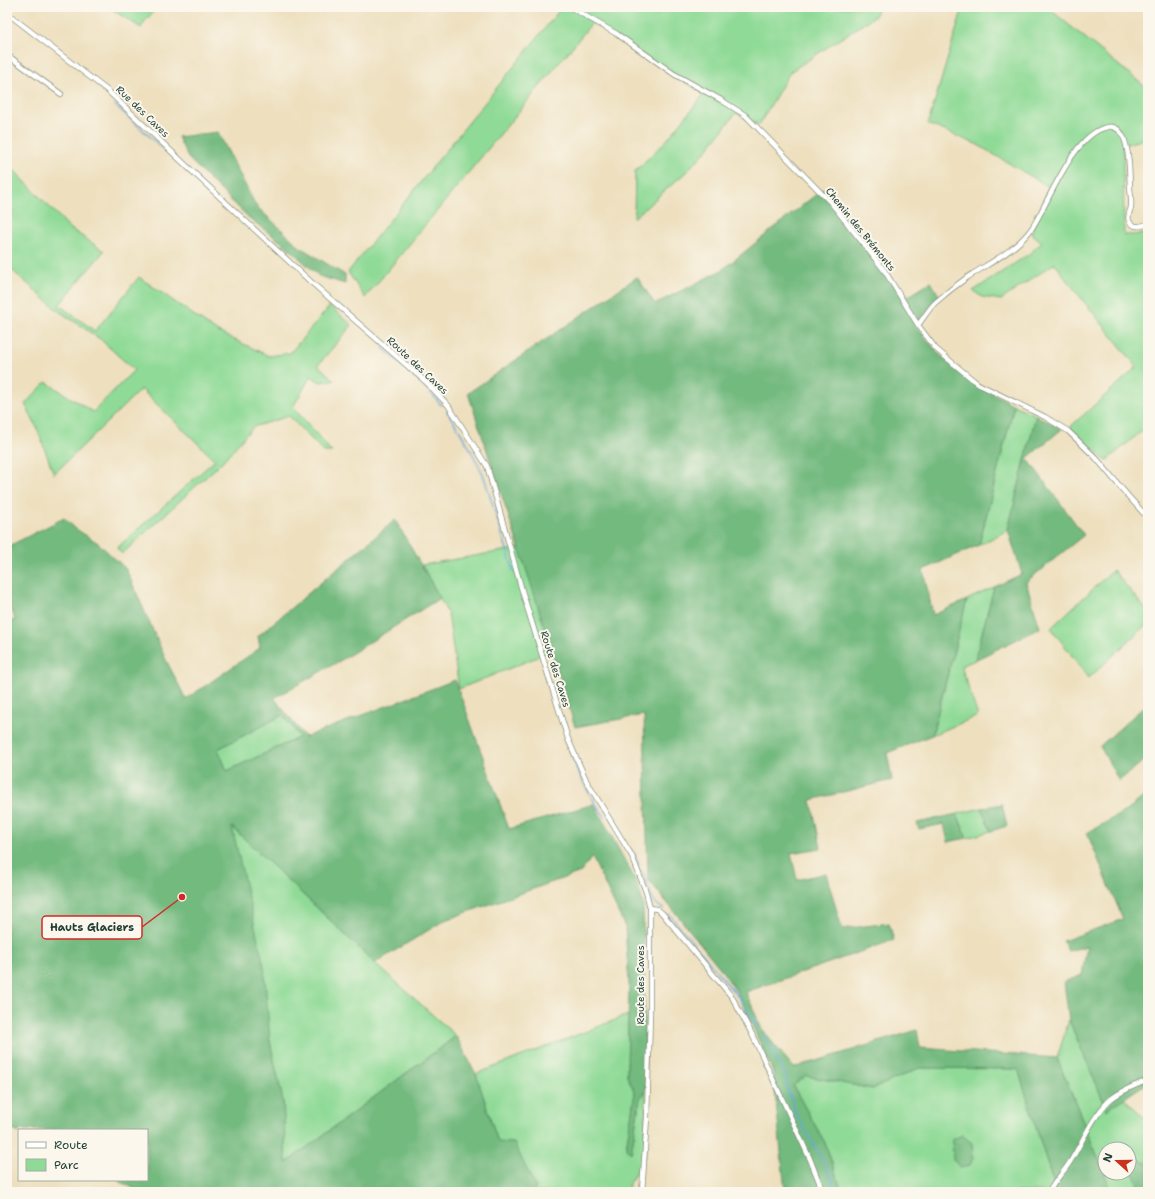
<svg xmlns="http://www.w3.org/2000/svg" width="1155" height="1199" font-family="'Shantell Sans',sans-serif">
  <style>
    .green { fill: #8fda96; stroke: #578c65 }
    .forest { fill: #73ba7f; stroke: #497c5a; fill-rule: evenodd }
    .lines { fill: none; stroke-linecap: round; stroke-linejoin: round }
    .stream { stroke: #66a8da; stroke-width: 1.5 }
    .minor-casing { stroke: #868e7a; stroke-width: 6 }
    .minor { stroke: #fff; stroke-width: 4.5 }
    .labels { text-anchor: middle; stroke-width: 4; stroke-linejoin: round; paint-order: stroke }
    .street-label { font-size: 10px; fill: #1f3d34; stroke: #fbf7ec }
    .leader { fill: none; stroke: #d62828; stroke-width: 1.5 }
    .callout-dot { fill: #d62828; stroke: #fbf7ec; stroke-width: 1.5 }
    .callout { fill: #fbf7ec; stroke: #d62828; stroke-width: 1.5 }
    .callout-label { font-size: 11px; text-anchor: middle; font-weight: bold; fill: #1f3d34 }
  </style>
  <rect width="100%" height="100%" fill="#fbf7ec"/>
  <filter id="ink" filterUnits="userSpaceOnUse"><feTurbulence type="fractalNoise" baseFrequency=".025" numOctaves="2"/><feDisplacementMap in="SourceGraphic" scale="8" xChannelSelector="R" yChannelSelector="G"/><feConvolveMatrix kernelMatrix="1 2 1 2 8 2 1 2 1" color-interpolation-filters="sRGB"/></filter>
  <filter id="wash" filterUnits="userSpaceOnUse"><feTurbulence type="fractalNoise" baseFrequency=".012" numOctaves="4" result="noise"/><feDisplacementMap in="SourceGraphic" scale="16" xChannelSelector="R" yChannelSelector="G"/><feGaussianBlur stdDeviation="0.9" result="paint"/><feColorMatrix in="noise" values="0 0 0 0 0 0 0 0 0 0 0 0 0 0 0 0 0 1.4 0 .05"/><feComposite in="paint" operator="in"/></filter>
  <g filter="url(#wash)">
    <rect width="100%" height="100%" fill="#eee0bf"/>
    <!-- green -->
    <path class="green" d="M108,7H158L145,21L141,28Z
      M562,7H878L875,16L790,72L759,125L736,113L705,152L686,172L634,218L635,171L667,140L704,94L592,23L365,298L348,272Z
      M963,7H1047L1148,89V138L1123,145L1124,235L1148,234V426L1106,461L1070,427L1137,367L1065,278L1055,263L1001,300L982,297L973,291L1029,254L1042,242L1031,233L1049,187L978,145L928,124Z
      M7,163L71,229L104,251L59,305L95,331L139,277L218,332L269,356L290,353L330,306L352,325L318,365L334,380L320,382L311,376L293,407L332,452H324L289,416L253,427L220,464L122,554L117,548L215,460L141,389L54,474L36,426L25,404L46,382L93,412L134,370L100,339L56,309L13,271L7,261Z
      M1014,405L1036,415L1008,530L979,545Z
      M520,548L552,651L459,689L448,614L422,565Z
      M1113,570L1148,612V623L1089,678L1051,628Z
      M994,587L975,660L961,666L978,716L932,735L967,600Z
      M284,714L300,737L227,771L218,749Z
      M981,808L991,831L967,838L957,814Z
      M232,827L375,963L456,1036L286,1163L283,1101L270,1042Z
      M628,1015L627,1075L635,1093L626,1148L631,1153L640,1098L646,1091L645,1156L629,1184L628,1192H531L536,1188L498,1142L476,1074Z
      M1069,1020L1107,1109L1124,1098L1148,1121V1163L1129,1154V1149H1105V1173H1129V1162L1141,1192H1112L1057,1058Z
      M919,1068L1018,1069L1055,1188L1053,1192H842L825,1143L793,1086L806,1075L872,1089Z"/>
    <!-- forest -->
    <path class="forest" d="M218,132L256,206L300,247L345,275V284L319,276L285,245L249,218L188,158L178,137Z
      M824,188L906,298L931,282L940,297L915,325L940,355L969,380L1014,405L979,545L923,570L933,615L967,600L932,735L887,753L892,780L811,800L821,848L791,853L797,880L826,873L842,929L889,923L894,940L746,992L762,1030L794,1068L917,1030L920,1048L1057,1058L1112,1192H1053L1055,1188L1018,1069L919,1068L873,1089L806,1076L793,1086L825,1143L842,1192H785L773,1072L738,994L720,968L648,879L644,715L575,727L532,587L468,393L637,277L655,304L722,270Z
      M1036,415L1062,429L1027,458L1084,535L1026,582L1040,628L975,660L994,587L1022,574L1008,530Z
      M64,518L76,529L98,543L126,569L165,658L186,699L260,648L258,636L395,520L440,598L343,659L274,698L305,737L455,680L509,829L594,804L637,883L643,903L646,1091L640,1098L631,1153L626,1148L635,1093L627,1075L629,983L625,927L592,857L581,872L445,920L375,963L232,827L264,966L270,1042L283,1101L286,1163L456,1036L476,1074L498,1142L514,1143L536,1188L531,1192H141L117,1180H147V1130H19V1133L7,1127V622L15,620L7,596V547ZM283,715L300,737L227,771L218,749Z
      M1148,703V757L1119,781L1100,746Z
      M1148,793V1082L1107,1110L1069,1020L1064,982L1082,975L1087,946L1068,951L1063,941L1123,919L1087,833L1129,809Z
      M1002,804L1007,826L991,831L981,808Z
      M957,814L967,838L948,842L944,824L919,829L917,823Z
      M962,1135L972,1143L973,1157L970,1166L960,1168L953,1159L952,1140Z
      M1129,1154L1148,1163V1192H1141L1129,1162Z"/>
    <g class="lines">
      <!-- stream -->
      <path class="stream" d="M115,105L197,179
        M383,348L424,385L441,405
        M447,411L467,443L483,474L514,572
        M565,737C574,766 587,794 605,817
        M630,849L635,855L639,865
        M642,871L654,902L663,909
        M669,914L739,998L758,1027
        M763,1034L786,1076L785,1081L796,1114L831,1175L835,1192"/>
    </g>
  </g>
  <g filter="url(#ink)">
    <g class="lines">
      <!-- minor casing -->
      <g class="minor-casing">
        <path id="minor" d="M570,7L617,34L674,74L721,100L745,115L832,204L884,270L918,325L936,349L978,384L1045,417L1068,431L1096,458L1128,496L1148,518
          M7,13L108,91L194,173L311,282L426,382L448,405L487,466L523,594L568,739L587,782L632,856L646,892L650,908V1015L647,1118L642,1192
          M7,55L61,94
          M918,325C924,318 929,308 936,302C945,294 955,286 965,279C987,264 1016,251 1032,228C1049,202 1074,132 1108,127C1131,124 1129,172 1130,186C1130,192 1132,200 1131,207C1130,212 1127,216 1129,221C1133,229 1142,226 1148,224
          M650,908L657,909L662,913L732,997L752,1034L810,1159L823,1192
          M1049,1192C1055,1180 1063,1173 1070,1162C1083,1141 1092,1117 1110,1100C1120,1091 1136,1085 1148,1080"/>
      </g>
      <!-- minor -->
      <use href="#minor" class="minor"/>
    </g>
  </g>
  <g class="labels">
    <!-- street labels -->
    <g class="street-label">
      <text transform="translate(143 111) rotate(44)" y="4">Rue des Caves</text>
      <text transform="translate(861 229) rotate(51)" y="4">Chemin des Brémonts</text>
      <text transform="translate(418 365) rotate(43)" y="4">Route des Caves</text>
      <text transform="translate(556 669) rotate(73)" y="4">Route des Caves</text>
      <text transform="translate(640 985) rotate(-90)" y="4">Route des Caves</text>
    </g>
  </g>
  <!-- callouts -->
  <path class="leader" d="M182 897L142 927"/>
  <circle class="callout-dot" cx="182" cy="897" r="4"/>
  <rect class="callout" x="42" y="916" width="100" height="23" rx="4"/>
  <g class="callout-label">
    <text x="92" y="931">Hauts Glaciers</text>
  </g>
  <!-- margin -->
  <rect width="1155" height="1199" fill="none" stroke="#fbf7ec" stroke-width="24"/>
  <!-- legend -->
  <rect x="18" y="1129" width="130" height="52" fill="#fbf7ec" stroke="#a3ada2"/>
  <rect x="26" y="1142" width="20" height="6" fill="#ffffff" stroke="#a3ada2"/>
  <text x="54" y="1149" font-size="12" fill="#1f3d34">Route</text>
  <rect x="26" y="1159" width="20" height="12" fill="#8fda96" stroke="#a3ada2"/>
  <text x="54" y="1169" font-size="12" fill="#1f3d34">Parc</text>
  <!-- north arrow -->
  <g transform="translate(1117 1161) rotate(291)"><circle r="19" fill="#fbf7ec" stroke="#a3ada2"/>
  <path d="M0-3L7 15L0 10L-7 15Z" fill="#c8321e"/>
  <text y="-6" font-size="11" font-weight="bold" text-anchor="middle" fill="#1f3d34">N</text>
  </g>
</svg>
